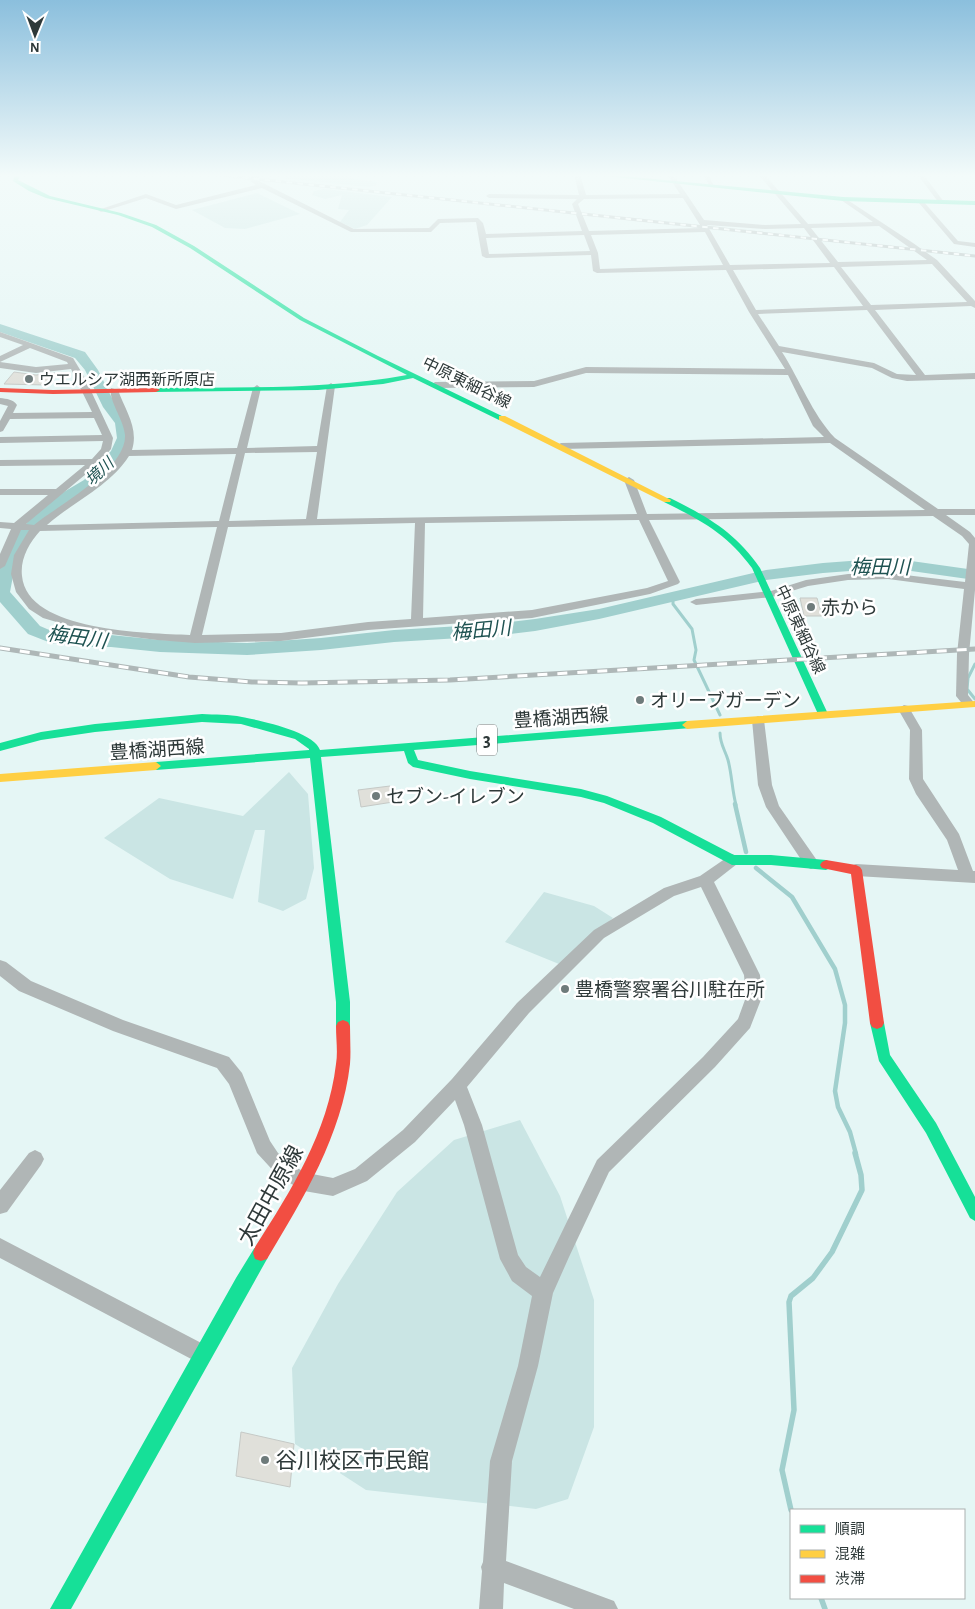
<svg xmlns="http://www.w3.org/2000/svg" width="975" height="1609" font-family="'Alegreya Sans','Noto Sans JP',sans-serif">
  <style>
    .green { fill: #cae5e4 }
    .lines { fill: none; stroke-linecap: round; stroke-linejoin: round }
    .stream-far2 { stroke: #a0cfcd; stroke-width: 3 }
    .stream-far1 { stroke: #a0cfcd; stroke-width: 4.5 }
    .stream { stroke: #a0cfcd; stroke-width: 5.5 }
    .river { fill: #a0cfcd; fill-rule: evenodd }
    .building { fill: #e0e0da; stroke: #c5c9c6 }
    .street { fill: #b0b6b6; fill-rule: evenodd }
    .fast { fill: #16e098; fill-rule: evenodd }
    .slow { fill: #ffcf43; fill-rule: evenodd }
    .jam { fill: #f24e42; fill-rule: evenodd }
    .rail-far1-casing { stroke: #aeb7b7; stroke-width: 3 }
    .rail-casing { stroke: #aeb7b7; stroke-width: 5 }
    .rail-far1 { stroke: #fff; stroke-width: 2; stroke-dasharray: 5.5; stroke-linecap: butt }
    .rail { stroke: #fff; stroke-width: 3; stroke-dasharray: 10; stroke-linecap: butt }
    .poi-dot { fill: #6e7b7b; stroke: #fff; stroke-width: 2 }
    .labels { text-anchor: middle; stroke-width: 5; stroke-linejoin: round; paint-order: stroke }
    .far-poi-label { font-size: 16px; fill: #2e3939; stroke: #fff; text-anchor: start }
    .far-street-label { font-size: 16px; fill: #2e3939; stroke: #fff }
    .far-water-label { font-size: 16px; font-style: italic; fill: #1f5352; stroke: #fff }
    .shield { fill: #fff; stroke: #6d7474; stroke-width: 1 }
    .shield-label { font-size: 18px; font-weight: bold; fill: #2e3939 }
    .poi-label { font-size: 19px; fill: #2e3939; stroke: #fff; text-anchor: start }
    .street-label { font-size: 19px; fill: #2e3939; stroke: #fff }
    .water-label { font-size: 20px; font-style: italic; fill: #1f5352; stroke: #fff }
    .near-street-label { font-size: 22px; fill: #2e3939; stroke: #fff }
    .near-poi-label { font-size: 22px; fill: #2e3939; stroke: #fff; text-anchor: start }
  </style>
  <rect width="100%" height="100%" fill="#e5f6f5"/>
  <!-- green -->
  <path class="green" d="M301,174H351L350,178L377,182L376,185L369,187L283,178Z
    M324,189L392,197L367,225L355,229L340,222L349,210L338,209L342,195L325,199L312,195L314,191Z
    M257,193L300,214L245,229L225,228L192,210Z
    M289,772L308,794L314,868L306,899L283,911L258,902L265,830H255L233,899L170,879L104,838L159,798L243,816Z
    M544,892L594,906L613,918L559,964L505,942Z
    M520,1120L560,1196L594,1300V1427L568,1499L536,1509L366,1490L295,1444L292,1368L338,1284L397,1192L454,1140Z"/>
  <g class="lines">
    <!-- stream-far2 -->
    <path class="stream-far2" d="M673,595V604L692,629L696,650L694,660L720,715
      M975,664L968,678L967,689L975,699
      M720,733C720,744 725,750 728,760C732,775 732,790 736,805"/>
    <!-- stream-far1 -->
    <path class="stream-far1" d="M735,804L746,852
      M756,868L792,897L835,969L845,1005V1023L835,1091L838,1107L850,1132L856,1154"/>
    <!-- stream -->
    <path class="stream" d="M791,1510L782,1470L794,1410L789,1302L791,1296L813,1278L832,1252L862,1190L861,1175L855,1153
      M821,1598L825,1609"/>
    <!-- river -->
    <path class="river" d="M0,324L85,352L98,370L116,406L129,423L131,438L123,456L94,486L69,502L47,520L25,544L15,565L10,592L40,626L54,632L79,635H111L160,640L247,643L321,638L394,630L494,624L535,619L599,609L766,570L823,563L890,558L975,570V580L890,568L823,573L766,580L599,619L535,631L494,636L394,642L321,650L247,655L160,652L111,647H79L51,643L28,634L0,602V562L12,539L35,514L57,496L84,480L111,451L117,438L115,423L103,407L85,370L75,358L0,332Z"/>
  </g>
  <!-- building -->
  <path class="building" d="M14,372L36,375L55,373L46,385L4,384Z
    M800,598H817L822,616H804Z
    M390,786L393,802L361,807L358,790Z
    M241,1432L294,1444L290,1487L236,1476Z"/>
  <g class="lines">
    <!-- street -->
    <path class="street" d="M254,174L261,175L257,180L354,229L429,228L438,219L478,218L483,223L486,234L582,231L572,204L577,199L489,198L486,196L489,194L579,195L574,174H580L586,195L680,194L667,174H673L704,220L765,225L801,224L758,174H764L808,224L873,222L841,200V198L843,197L913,243L937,260L975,301V308L971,306L875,310L925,375L975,373V379L907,381L892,378L872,368L782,352C800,380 812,414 835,438L938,509H975V515H946L970,532L975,538V590L969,654L968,695L975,704L973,707H965L956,696L957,654L964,589L888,579L848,580L808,586L772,597L696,605L690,602L696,599L771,591L806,580L848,574L888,573L965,582L969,544L962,536L933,516L649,520L680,582L678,584L650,594L532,618L368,630L281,641L195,643L157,640L87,631L43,618L29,609L16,592L11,574L14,555L29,530H21L5,566L0,569V554L11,529L0,528V522L14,523L48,495H0V489H56L85,465L0,466V460L92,459L101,449L103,441L0,443V437L102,435L94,418L10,419L3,431L0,432V421L8,406L0,404V398C7,399 13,399 17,405L13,413L92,412L71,369L36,373L0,368V362L36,367L68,364L67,362L30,348L0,362V356L23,345L0,337V332L73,358L85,378L113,438L111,449L98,464L26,524L34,525C58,505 127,469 125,435C124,420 108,400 111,388L118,390C125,410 139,428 132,450L237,448L253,388L257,385L261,388L247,448L317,446L327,386L331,383L335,386L317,519L637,514L624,480L629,477L634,480L647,514L925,510L830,443L561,449L556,446L561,443L824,437L813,426L788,375L586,373L534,387L435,388L431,385L435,382L534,381L586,367L785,369L749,312L726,270L597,273L593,271L591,255L486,258L482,256L476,222L440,223L431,232H351L262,188L176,209L146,198L101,212L98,210L146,194L176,205L256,185L250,181ZM683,198L702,228L589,231L578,204L584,199ZM707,225L765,229L804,228L830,263L730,265ZM879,226L927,260L838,262L811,228ZM705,232L723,265L600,269L598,253L591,235ZM584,235L590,251L489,254L486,238ZM932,264L967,302L871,305L841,267ZM834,267L863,306L756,310L733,270ZM867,310L916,375L897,374L874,363L779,346L758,314ZM317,452L306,519L229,521L245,453ZM236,454L219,521L47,525C73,502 110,486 129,456ZM639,520L668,581L647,588L532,610L423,618L425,523ZM415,523L411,619L368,622L281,633L202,635L228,527ZM217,527L190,635C148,633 27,632 22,576C20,559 29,543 40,531Z
      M702,174H708L714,186H710Z
      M917,174H923L944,202L943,203H939Z
      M919,201H923L958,241L975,243V247L954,244L919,203Z
      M904,705L908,706L922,730L923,779L959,834L973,871H975V883L856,876L851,874L849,870L851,866L856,864L958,870L947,840L916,794L909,779L910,730L898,709Z
      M758,716L764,720L772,785L779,806L816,859L818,863L816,867L811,869L806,867L766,807L758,785L752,720Z
      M732,854L737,856L739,860L737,864L714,882L760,975L762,997L750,1028L715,1067L609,1172L569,1257L553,1293L538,1366L512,1461L506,1561L614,1601L618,1609H574L504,1583L503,1609H479L482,1571L481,1567L483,1562L490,1461L518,1366L532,1296L512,1281L500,1259L464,1125L455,1100L415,1142L367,1181L333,1196L304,1191L279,1177L257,1153L229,1084L217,1068L113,1031L19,991L0,976V960L6,962L31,981L123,1020L229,1057L242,1073L270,1141L278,1153L291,1165L307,1173L333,1178L355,1169L403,1130L452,1079L517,1003L594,930L664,888L700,876ZM701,887L744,975L746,997L738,1019L703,1057L597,1160L540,1277L526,1267L518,1255L482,1125L467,1087L529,1013L604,938L674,896Z
      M35,1150L41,1153L44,1159L41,1165L7,1212L0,1214V1190L29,1153Z
      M0,1238L209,1347L212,1354L209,1361L202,1364L195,1361L0,1258Z"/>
    <!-- fast -->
    <path class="fast" d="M15,174H21L18,180L50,196L121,213L156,225L194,246L304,318L378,356L506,418L499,420L413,378L383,384L318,390L153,392L152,390L156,388C240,387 324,390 407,375L300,320L190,248L152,227L118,215L46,198L29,191L13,181Z
      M586,174H602L843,197L975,201V205L843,201Z
      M664,498H670C708,517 735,532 760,568L828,714L827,717H819L818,714L752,568C727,534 701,520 664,502Z
      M202,714C215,715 229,714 242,717C259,720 315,732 320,750L687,721L691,722L692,725L691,728L414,750L418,760L470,771L581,789L607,796L661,817L734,855H771L826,860L830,862L832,865L830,868L826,870L771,865H732L653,823L604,803L581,797L470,779L413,767L408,763L404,751L321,757L350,1002V1026L348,1030L343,1032L338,1030L336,1026V1002L310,758L156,770L151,766L156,762L309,750V749L295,739L241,724L202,722L95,732L41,740L0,751V743L41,732L95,724Z
      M877,1017L882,1019L884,1023L890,1055L936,1123L975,1197V1221L970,1218L926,1133L879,1061L870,1023L872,1019Z
      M261,1245L267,1247L269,1253L267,1259L71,1609H50L236,1278L255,1247Z"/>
    <!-- slow -->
    <path class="slow" d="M499,416H505L671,500L670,502H664L499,420Z
      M975,701V707L687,729L682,725L687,721Z
      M156,762L161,766L156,770L0,782V774Z"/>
    <!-- jam -->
    <path class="jam" d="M0,388L53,390L156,388L160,390L156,392L53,394L0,392Z
      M826,860L856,865L860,867L862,870L884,1023L882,1027L877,1029L872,1027L870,1023L851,874L822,868L820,865L822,862Z
      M343,1020L348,1022L350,1026C350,1039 351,1052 350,1064C342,1135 303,1199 267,1259L261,1261L255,1259L253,1253L255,1247C291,1191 328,1132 336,1064C338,1052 336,1039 336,1026L338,1022Z"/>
    <!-- rail-far1 casing -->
    <g class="rail-far1-casing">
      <path id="rail-far1" d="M210,174L975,256"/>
    </g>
    <!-- rail casing -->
    <g class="rail-casing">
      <path id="rail" d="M0,648L189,677L252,682L302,683L450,680L975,649"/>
    </g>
    <!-- rail-far1 -->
    <use href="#rail-far1" class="rail-far1"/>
    <!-- rail -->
    <use href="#rail" class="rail"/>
  </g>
  <!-- sky -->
  <linearGradient id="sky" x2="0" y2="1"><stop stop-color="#8bbfdd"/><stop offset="0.44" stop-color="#f3fbfa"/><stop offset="1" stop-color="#f3fbfa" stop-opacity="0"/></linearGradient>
  <rect width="975" height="399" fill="url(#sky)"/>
  <!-- markers -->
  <g class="poi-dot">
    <circle cx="29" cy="379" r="5"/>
    <circle cx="811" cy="607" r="5"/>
    <circle cx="640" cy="700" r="5"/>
    <circle cx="376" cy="796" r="5"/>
    <circle cx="565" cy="989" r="5"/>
    <circle cx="265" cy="1460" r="5"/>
  </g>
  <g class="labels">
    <!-- far-poi labels -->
    <g class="far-poi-label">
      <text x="39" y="385">ウエルシア湖西新所原店</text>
    </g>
    <!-- far-street labels -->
    <g class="far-street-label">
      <text transform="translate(467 382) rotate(26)" y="6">中原東細谷線</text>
      <text transform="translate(801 629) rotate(65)" y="6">中原東細谷線</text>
    </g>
    <!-- far-water labels -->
    <g class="far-water-label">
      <text transform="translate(99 471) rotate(-43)" y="6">境川</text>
    </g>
    <!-- shield labels -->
    <rect class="shield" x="477" y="724.5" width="20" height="31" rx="4"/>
    <g class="shield-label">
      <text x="487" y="746">3</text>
    </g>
    <!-- poi labels -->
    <g class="poi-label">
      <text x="821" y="614">赤から</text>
      <text x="650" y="707">オリーブガーデン</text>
      <text x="386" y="803">セブン-イレブン</text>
      <text x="575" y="996">豊橋警察署谷川駐在所</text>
    </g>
    <!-- street labels -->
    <g class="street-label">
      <text transform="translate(561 717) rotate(-4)" y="7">豊橋湖西線</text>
      <text transform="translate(157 749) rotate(-4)" y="7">豊橋湖西線</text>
    </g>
    <!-- water labels -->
    <g class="water-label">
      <text x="880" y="574">梅田川</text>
      <text transform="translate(481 630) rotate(-5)" y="7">梅田川</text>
      <text transform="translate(77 637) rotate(8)" y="7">梅田川</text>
    </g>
    <!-- near-street labels -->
    <g class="near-street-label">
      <text transform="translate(270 1195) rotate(-61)" y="8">太田中原線</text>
    </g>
    <!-- near-poi labels -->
    <g class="near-poi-label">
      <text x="275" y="1468">谷川校区市民館</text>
    </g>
  </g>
  <!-- legend -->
  <rect x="790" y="1509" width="175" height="90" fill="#ffffff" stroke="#abb0b0"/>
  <rect x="800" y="1525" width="25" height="8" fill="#16e098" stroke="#abb0b0"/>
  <text x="835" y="1534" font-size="15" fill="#2e3939">順調</text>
  <rect x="800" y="1550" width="25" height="8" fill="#ffcf43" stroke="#abb0b0"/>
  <text x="835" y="1559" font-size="15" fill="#2e3939">混雑</text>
  <rect x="800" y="1575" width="25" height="8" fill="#f24e42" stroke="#abb0b0"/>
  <text x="835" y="1584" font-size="15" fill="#2e3939">渋滞</text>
  <!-- north arrow -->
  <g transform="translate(35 35) rotate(181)" stroke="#ffffff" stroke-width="4" paint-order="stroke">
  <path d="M0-4L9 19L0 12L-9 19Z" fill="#2e3939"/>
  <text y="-8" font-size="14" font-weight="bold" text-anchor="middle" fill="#2e3939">N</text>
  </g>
</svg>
